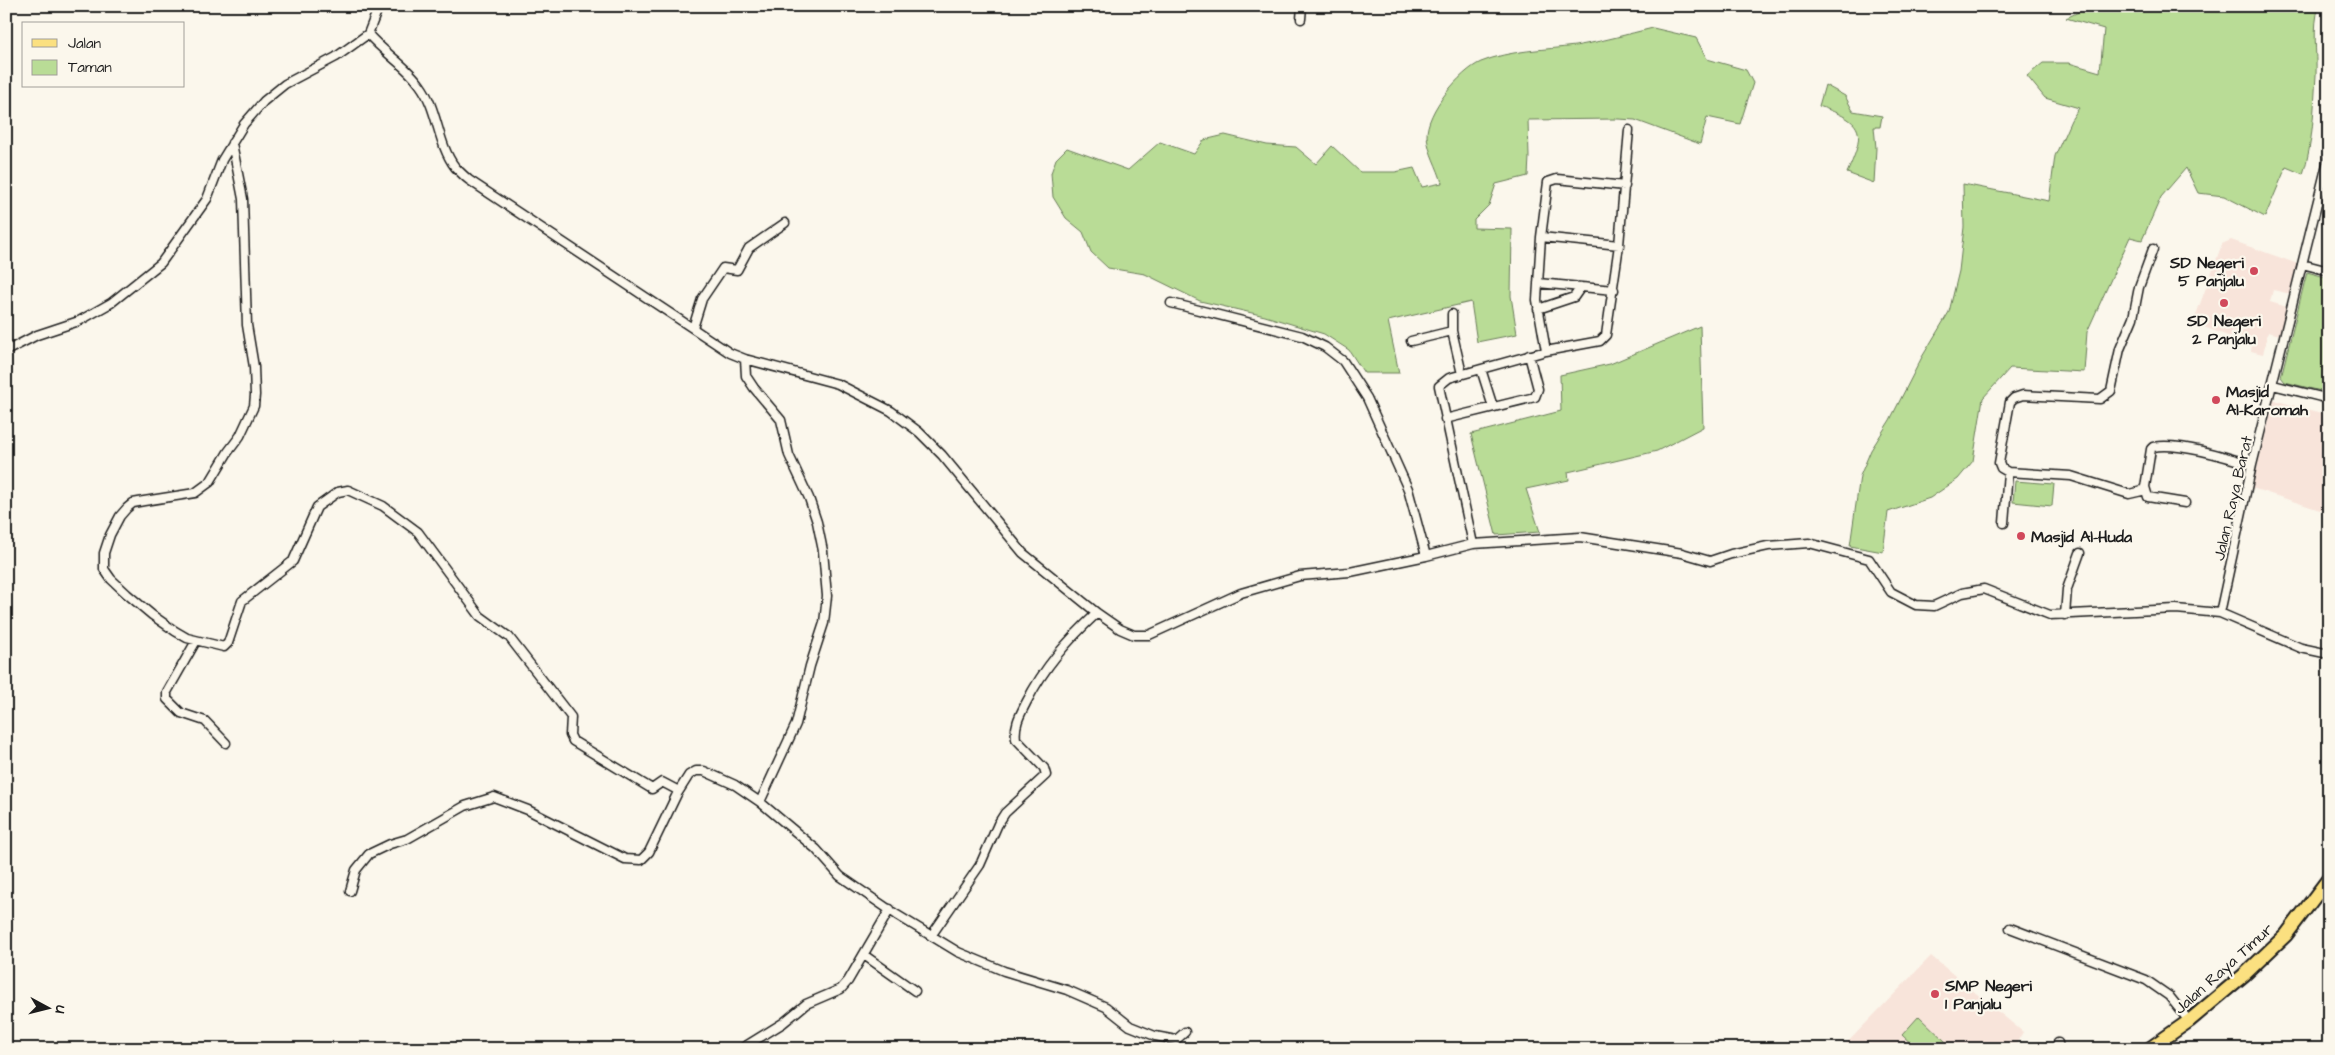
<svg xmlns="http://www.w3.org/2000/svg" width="2335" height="1055" font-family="'Architects Daughter',sans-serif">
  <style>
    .built { fill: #f8e4da }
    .green { fill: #b9dc96; stroke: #6a7c59 }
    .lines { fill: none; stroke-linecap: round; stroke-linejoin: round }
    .street-casing { stroke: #1c1c1c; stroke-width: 11 }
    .primary-casing { stroke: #1c1c1c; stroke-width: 16 }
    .street { stroke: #fbf7ec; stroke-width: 8 }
    .primary { stroke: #fbe080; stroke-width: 12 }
    .poi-dot { fill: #d1495b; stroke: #fbf7ec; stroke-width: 2 }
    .labels { text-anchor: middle; stroke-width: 4.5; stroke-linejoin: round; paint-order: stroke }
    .poi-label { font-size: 16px; font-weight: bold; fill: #1c1c1c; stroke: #fbf7ec; text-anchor: start }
    .street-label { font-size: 16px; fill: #1c1c1c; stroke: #fbf7ec }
  </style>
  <rect width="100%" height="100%" fill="#fbf7ec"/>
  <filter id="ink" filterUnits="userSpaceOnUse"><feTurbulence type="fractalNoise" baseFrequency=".02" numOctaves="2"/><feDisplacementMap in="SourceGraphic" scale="10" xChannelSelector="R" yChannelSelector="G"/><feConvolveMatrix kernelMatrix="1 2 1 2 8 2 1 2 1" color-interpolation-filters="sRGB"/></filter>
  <g filter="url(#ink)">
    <!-- built -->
    <path class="built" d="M2231,240L2298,264L2291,294L2273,290L2270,302L2287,307L2280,335L2268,332L2263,354L2251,351L2252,345L2193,323L2222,244Z
      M2274,400L2329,415V503L2326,512L2252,488Z
      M1931,956L2023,1032L2013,1049H1841Z"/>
    <!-- green -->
    <path class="green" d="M2091,6H2319C2312,28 2317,52 2316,75C2314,107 2313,144 2303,174L2286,167L2265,217L2224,196L2198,193L2186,168L2161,197L2142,240L2130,237L2087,332L2084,372L2010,368L1983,398L1973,461L1958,479L1930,498L1888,512L1883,552L1850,546L1860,476L1871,450L1890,420L1922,357L1949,312L1959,271L1964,227L1963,184L2049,201L2055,156L2071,120L2079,108L2045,98L2027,76L2043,63H2069L2100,72L2104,29L2066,18Z
      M1653,28L1696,38L1707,59L1746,70L1753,83L1740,124L1707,117L1700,144L1635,120L1618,119L1528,120L1529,157L1528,176L1496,184L1489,205L1474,220V228L1512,229L1511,296L1517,334L1477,342L1471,302L1388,321L1399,373H1364L1349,350L1324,334L1265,316L1200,301L1145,274L1108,268L1091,252L1083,232L1066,218L1053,197L1051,173L1056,159L1067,148L1128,170L1160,142L1194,154L1204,140L1225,135L1267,145L1296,147L1316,164L1332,146L1360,172H1395L1414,168L1422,187L1442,183C1438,167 1428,153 1427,136C1426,112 1460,71 1481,62C1510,50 1544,50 1575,46C1601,42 1627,34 1653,28Z
      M1825,85L1845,96L1853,111L1882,116L1880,127H1874L1876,148L1874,183L1847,173C1867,129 1863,122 1819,106Z
      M2307,272L2329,278V393L2285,382L2281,377Z
      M1700,326L1703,427L1657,451L1568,472L1569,480L1526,489L1540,532L1496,535L1471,434L1561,411L1560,375L1610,364Z
      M2015,481L2054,484L2052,506L2013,502Z
      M1919,1016L1948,1044L1944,1049H1917L1902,1035Z"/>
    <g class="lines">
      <!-- street casing -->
      <g class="street-casing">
        <path id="street" d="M379,6L368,34C384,53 407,66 420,85C438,109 437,143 455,167C459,171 464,176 469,180L730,353L745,359L838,384L891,411L919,432L942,455L1023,553L1097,613L1120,629L1134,635H1149L1241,593L1300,576L1350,572L1426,556L1473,544L1580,537L1682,553L1710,561L1731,554L1768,546L1809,543L1869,559L1891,592L1916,605L1934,606L1962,593L1984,589L2050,615L2176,609L2220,613L2301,648L2329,654
          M1301,19L1302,6
          M232,143L243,199L247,325L254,367L255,395L254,406L240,436L228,452L210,482L195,493L144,501L133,503L127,508L120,516L110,535L104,553V569L111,579L127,594L152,615L175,631L187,638L224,647L228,643L242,601L293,561L317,507L338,492L348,490L383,506L418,532L480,616L509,637L571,717L570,735L573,741L652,789L662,782L679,791
          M1541,237L1619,245
          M2302,264L2329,271
          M1538,283L1614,290
          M1171,303L1302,336L1325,347L1343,361L1367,398L1408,489L1426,556
          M1538,309L1574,297L1581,287
          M1452,314V331L1462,374
          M693,328L702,299L723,268L737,270L749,248L785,223
          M1411,341L1452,331
          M6,351L37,335L79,321L111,303L161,263L207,199L222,160L244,124L264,101L285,84L336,57L368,34
          M1546,351L1537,300L1541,237L1548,182L1557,179L1625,186
          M745,359L746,376L754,388L781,420L789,455L809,498L817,522L823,551L827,596L824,623L810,666L796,724L760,802
          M1481,369L1493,407
          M2273,385L2329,399
          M1445,419L1535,397L1538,389L1529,355
          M2008,472L2001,468L1999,463L2010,402L2014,398L2023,395L2100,399L2111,391L2120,349L2133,318L2139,287L2153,249
          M2185,503L2148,497L2145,487L2151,449L2153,447C2179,442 2227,457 2252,465
          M2004,523L2008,472L2071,476L2129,494L2142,491L2145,487
          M1473,544L1439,386L1449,378L1546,351L1600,341L1606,335L1619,245L1629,130
          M2220,613L2252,465L2329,156
          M2065,615L2067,589L2080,553
          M196,641L167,692V699L181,713L205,721L226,743
          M350,891L356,870L369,854L390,844L407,839L465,806L494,797L528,810L625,859L641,860L649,852L677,794L689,775L696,771H704L735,785L760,802L816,849L840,876L897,915L958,952L1004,971L1067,990L1106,1007L1130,1026L1155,1036L1176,1040L1185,1032
          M2010,928L2146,980L2169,996L2189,1021
          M931,936L980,865L998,824L1005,813L1046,775L1044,768L1016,739C1014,725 1020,715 1026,703C1044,667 1068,640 1097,613
          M864,955L915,991
          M2058,1043L2059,1049
          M741,1049L783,1023L806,1004L841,989L848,981L890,909"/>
      </g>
      <!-- primary casing -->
      <g class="primary-casing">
        <path id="primary" d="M2149,1049L2189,1021L2245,974L2286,935L2329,878"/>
      </g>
      <!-- street -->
      <use href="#street" class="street"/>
      <!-- primary -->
      <use href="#primary" class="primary"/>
    </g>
  </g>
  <!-- markers -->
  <g class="poi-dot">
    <circle cx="2254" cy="271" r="5"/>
    <circle cx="2224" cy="303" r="5"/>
    <circle cx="2216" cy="400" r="5"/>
    <circle cx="2021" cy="536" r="5"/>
    <circle cx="1935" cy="994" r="5"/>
  </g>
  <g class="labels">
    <!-- poi labels -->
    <g class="poi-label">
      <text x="2244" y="268" text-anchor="end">SD Negeri<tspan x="2244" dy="18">5 Panjalu</tspan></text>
      <text x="2224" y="326" text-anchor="middle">SD Negeri<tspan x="2224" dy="18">2 Panjalu</tspan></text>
      <text x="2226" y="397">Masjid<tspan x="2226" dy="18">Al-Karomah</tspan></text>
      <text x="2031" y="542">Masjid Al-Huda</text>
      <text x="1945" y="991">SMP Negeri<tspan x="1945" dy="18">1 Panjalu</tspan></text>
    </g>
    <!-- street labels -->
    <g class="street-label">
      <text transform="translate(2232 498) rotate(-77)" y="6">Jalan Raya Barat</text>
      <text transform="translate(2223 968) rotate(-42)" y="6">Jalan Raya Timur</text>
    </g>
  </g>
  <!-- margin -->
  <rect width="2335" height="1055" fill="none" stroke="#fbf7ec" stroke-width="25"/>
  <rect x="12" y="12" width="2310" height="1030" fill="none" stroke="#1c1c1c" stroke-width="2" filter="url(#ink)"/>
  <!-- legend -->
  <rect x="22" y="22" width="162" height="65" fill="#fbf7ec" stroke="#a29f99"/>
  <rect x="32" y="39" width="25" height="8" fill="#fbe080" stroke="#a29f99"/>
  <text x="68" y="48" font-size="15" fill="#1c1c1c">Jalan</text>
  <rect x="32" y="60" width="25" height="15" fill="#b9dc96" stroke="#a29f99"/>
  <text x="68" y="72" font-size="15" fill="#1c1c1c">Taman</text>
  <!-- north arrow -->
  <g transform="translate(48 1008) rotate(97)" stroke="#fbf7ec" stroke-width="4" paint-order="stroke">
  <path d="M0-4L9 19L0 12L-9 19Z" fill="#1c1c1c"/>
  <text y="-8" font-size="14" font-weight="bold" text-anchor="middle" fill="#1c1c1c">U</text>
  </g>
</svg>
